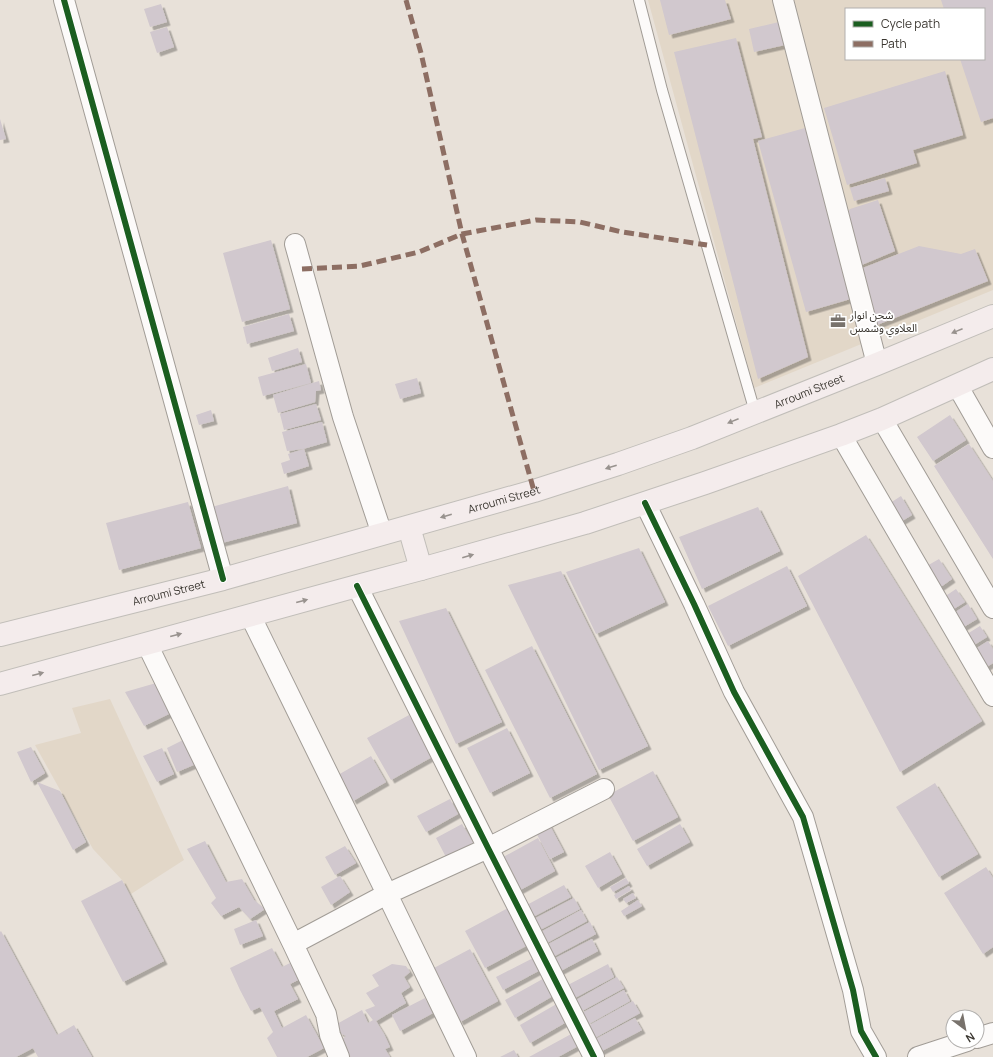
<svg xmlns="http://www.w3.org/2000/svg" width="993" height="1057" font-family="Manrope,'Noto Sans Arabic',sans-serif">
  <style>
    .built { fill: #e2d7c8; fill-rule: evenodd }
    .building { fill: #d1c8ce; filter: url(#shadow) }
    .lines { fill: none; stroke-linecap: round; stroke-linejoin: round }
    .lane-casing { stroke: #a19c96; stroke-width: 12 }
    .street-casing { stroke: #a19c96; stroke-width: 22 }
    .primary-casing { stroke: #c1beb9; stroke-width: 24 }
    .lane { stroke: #fcfaf9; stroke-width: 10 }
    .street { stroke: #fcfaf9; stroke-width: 20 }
    .primary { stroke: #f4ecec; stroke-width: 22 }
    .quiet { stroke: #8d6e63; stroke-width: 5; stroke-dasharray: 10 5; stroke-linecap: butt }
    .cycleway-casing { stroke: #fff; stroke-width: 8 }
    .cycleway { stroke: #1b5e20; stroke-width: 6 }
    .oneway { fill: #98928e }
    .labels { text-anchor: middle; stroke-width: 3.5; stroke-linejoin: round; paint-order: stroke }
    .poi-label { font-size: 11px; fill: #3b3731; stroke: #fff; text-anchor: start }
    .street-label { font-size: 11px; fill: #3b3731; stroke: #fff }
  </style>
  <defs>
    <filter id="shadow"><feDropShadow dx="3.5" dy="3.5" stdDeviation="0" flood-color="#0004"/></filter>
  </defs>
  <rect width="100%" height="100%" fill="#e8e1d9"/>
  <!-- built -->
  <path class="built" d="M648,0H993V290L754,388ZM846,9H984V59H846Z
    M110,699L184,860L131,894L122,880L93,849L35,745L81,733L72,708Z"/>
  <!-- building -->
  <path class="building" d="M660,0H725L731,19L669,35Z
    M941,0H993V118L981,122L960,59H984V9H944Z
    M161,4L167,22L150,27L144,9Z
    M779,22L785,45L754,52L749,29Z
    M167,27L174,47L157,53L150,32Z
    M736,38L762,137L753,139L808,357L758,379L674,52Z
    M945,71L963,135L913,150L917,163L847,185L824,108Z
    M0,119L6,139L0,140Z
    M805,128L854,298L806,312L758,141Z
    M885,178L889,191L854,201L850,188Z
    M878,200L895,251L857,267L844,216L850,209Z
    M271,240L290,309L242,322L223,253Z
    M919,246L961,254L975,249L988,281L877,325L855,271Z
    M289,314L294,331L247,344L243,327Z
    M298,348L302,362L272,371L268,358Z
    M306,364L311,383L263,396L258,377Z
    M417,378L421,393L400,399L395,384Z
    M319,381L321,390L316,391L315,402L278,413L273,395Z
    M316,404L321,420L284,430L280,414Z
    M211,410L214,421L199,425L196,415Z
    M950,415L966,440L933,461L917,437Z
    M322,422L327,442L303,449L287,451L282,432Z
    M969,444L993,481V559L934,466Z
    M304,449L309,466L284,474L281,463L290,460L288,454Z
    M288,486L297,523L218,544L208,508Z
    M901,496L912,515L887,530L876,512Z
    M188,502L201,548L119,570L106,523Z
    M758,507L780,551L702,589L679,537Z
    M866,535L982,721L900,772L798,576Z
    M639,548L665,602L596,634L566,572Z
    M939,559L952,579L935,591L925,567Z
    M787,566L807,606L728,646L708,606Z
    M561,571L648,746L599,770L508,585Z
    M956,589L965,602L952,610L944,597Z
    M968,604L977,619L952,634L943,620Z
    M446,608L502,722L456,744L399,621Z
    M980,626L987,637L966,650L959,639Z
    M988,641L993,649V663L977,673L966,655Z
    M532,646L597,774L550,798L485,670Z
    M163,681L177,710L144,726L125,692Z
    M409,715L432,757L391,780L367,738Z
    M507,728L530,773L490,793L467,748Z
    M191,736L203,761L177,772L167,748Z
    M31,747L45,773L31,782L17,752Z
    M162,748L174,774L157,782L143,756Z
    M371,756L386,782L353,801L338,775Z
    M653,771L678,817L633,841L608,795Z
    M37,782L60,791L86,842L73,850Z
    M935,783L978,854L939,877L896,807Z
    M450,799L458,814L426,832L417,816Z
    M548,822L564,852L550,859L534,829Z
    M462,824L474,844L447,859L436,838Z
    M680,824L690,842L647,866L637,849Z
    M538,838L555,871L513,894L496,861Z
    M205,841L226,882L242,879L254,900L265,909L250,919L239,907L221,916L211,903L216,898L187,849Z
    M345,846L356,863L335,875L325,857Z
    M610,852L622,874L598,888L585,866Z
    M986,867L993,878V947L983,954L944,893Z
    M340,876L350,892L331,905L321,887Z
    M626,878L629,883L613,892L610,887Z
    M122,880L164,961L123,982L81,901Z
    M564,885L571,897L529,919L523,907Z
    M629,886L631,890L616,899L614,895Z
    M633,893L636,898L626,903L623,899Z
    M574,898L580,909L538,931L532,920Z
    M638,900L642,906L624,916L621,911Z
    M508,908L528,945L485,968L465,931Z
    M581,910L587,921L545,944L539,933Z
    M256,920L263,936L240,945L234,929Z
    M590,922L596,934L549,959L543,947Z
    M1,931L57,1035L74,1025L92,1057H38L33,1048L16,1057H0V932Z
    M592,939L598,951L555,974L548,962Z
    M272,948L282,967L294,961L302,978L290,984L298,999L274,1011L282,1028L306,1015L324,1048L307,1057H277L267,1038L273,1032L260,1007L251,1011L240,990L230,968Z
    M470,949L498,1001L460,1022L432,969Z
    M537,956L544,968L503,990L496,977Z
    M392,964L406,966L410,972L404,977L410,987L401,993L406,1003L376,1021L384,1034L390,1047L385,1049L390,1057H351L348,1053L345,1055L339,1046L344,1043L341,1040L346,1036L340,1033L335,1025L362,1010L368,1023L373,1020L365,1010L375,1006L366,993L379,986L372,975Z
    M608,964L614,977L573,999L566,986Z
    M548,976L558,993L515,1018L505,1000Z
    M617,977L624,988L582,1011L576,1000Z
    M624,990L630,1001L589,1024L582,1013Z
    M425,998L433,1013L400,1031L392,1015Z
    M633,1001L640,1013L593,1039L586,1027Z
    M560,1002L570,1020L530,1043L520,1025Z
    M635,1018L642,1030L598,1053L592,1041Z
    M573,1033L580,1045L558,1057H529Z
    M514,1050L518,1057H500Z"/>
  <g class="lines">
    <!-- lane casing -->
    <g class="lane-casing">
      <path id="lane" d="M639,0L662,90L755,412"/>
    </g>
    <!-- street casing -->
    <g class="street-casing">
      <path id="street" d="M64,0L223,579
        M783,0L877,364
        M295,244L343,417L382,534
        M957,385L993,448
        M882,419L993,608
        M841,435L993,696
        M645,503L694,604L734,692L803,817L853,990L861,1031L876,1057
        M357,586L488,848L594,1057
        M250,615L387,894L466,1057
        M147,644L293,944L326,1014L330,1035L339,1057
        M293,944L387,894L488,848L604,789
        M977,1038L993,1033
        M918,1057L967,1041"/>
    </g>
    <!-- primary casing -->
    <g class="primary-casing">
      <g id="primary">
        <path d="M409,527L421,569"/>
        <path id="s1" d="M0,635L223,579L534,491L618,464L692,438L877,364L993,316"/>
        <path d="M0,684L357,586L421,569L585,523L705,483L841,435L882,419L993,369"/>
      </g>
    </g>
    <!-- lane -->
    <use href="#lane" class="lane"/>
    <!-- street -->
    <use href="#street" class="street"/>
    <!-- primary -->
    <use href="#primary" class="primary"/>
    <!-- quiet -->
    <path class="quiet" d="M406,0L421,53L462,234L534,491
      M302,269L360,266L419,252L462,234L536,220L580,222L622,232L707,245"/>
    <!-- cycleway casing -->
    <g class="cycleway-casing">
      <path id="cycleway" d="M64,0L223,579
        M645,503L694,604L734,692L803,817L853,990L861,1031L876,1057
        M357,586L488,848L594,1057"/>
    </g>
    <!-- cycleway -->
    <use href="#cycleway" class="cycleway"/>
  </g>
  <!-- one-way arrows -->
  <defs><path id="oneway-solid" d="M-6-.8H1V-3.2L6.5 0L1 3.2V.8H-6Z"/></defs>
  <g class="oneway">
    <use href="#oneway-solid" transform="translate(957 331) rotate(158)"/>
    <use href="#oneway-solid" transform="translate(733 421) rotate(158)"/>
    <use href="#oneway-solid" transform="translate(611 467) rotate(162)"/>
    <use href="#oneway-solid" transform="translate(446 516) rotate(164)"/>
    <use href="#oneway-solid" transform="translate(468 556) rotate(-16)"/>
    <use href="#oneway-solid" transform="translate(302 601) rotate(-15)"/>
    <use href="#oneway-solid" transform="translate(176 635) rotate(-15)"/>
    <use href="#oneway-solid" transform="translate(38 674) rotate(-15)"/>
  </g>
  <!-- icons -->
  <defs>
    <g id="office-bare" transform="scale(1.2)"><path d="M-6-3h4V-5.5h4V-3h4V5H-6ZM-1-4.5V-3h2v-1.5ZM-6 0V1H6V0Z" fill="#78726c" stroke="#fff" stroke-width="2.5" paint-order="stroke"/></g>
  </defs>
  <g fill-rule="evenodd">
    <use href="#office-bare" x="838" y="321"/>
  </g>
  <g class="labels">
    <!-- poi labels -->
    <g class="poi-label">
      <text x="850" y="319">شحن انوار<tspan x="850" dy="13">العلاوي وشمس</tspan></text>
    </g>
    <!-- street labels -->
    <g class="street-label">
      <text dy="4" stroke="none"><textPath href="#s1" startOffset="846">Arroumi Street</textPath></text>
      <text dy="4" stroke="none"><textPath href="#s1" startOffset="522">Arroumi Street</textPath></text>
      <text dy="4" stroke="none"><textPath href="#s1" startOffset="174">Arroumi Street</textPath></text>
    </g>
  </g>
  <!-- legend -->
  <rect x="845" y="8" width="140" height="52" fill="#ffffff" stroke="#b1afad"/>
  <rect x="853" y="21" width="20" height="6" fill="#1b5e20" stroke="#b1afad"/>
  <text x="881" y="28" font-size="12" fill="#3b3731">Cycle path</text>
  <rect x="853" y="41" width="20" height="6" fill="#8d6e63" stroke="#b1afad"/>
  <text x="881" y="48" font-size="12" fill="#3b3731">Path</text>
  <!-- north arrow -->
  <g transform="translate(965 1029) rotate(148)"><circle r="19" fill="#ffffff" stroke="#b1afad"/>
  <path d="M0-3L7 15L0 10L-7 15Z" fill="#78726c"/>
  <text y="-6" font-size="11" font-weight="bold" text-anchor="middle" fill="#3b3731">N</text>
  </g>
</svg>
